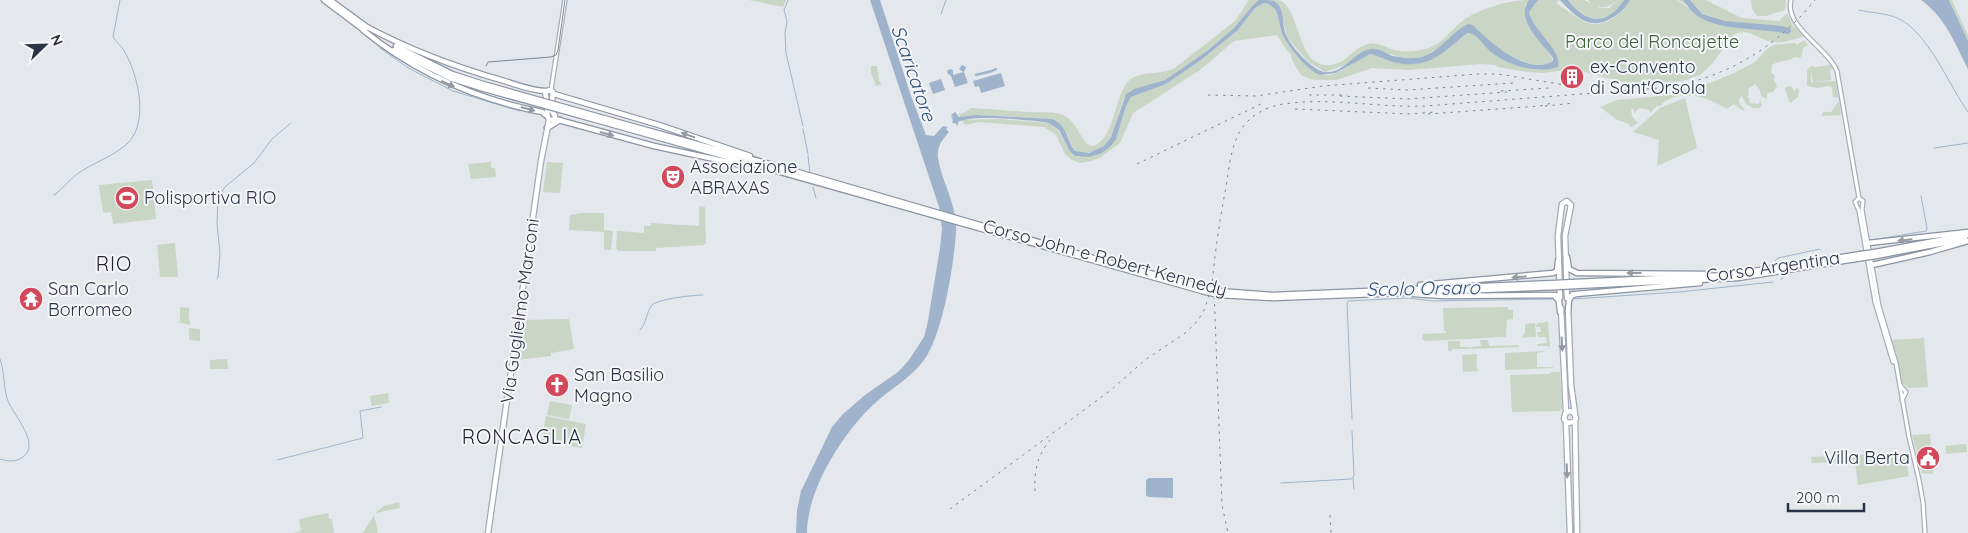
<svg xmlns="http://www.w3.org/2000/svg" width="1968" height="533" font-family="Quicksand,sans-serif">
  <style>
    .green { fill: #c9d6c5 }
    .water { fill: #9fb4cc }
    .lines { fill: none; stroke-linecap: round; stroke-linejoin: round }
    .stream { stroke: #9fb4cc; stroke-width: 1 }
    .canal { stroke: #9fb4cc; stroke-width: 2.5 }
    .secondary-casing { stroke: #a9aeb7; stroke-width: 5.5 }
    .primary-casing { stroke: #a3abb8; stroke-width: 7 }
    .trunk-casing { stroke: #8b94a3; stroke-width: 7 }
    .secondary { stroke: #fff; stroke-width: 3 }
    .primary { stroke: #fff; stroke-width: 4.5 }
    .trunk { stroke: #fff; stroke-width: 4.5 }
    .tram { stroke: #7d8696; stroke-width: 1 }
    .rail { stroke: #7d8696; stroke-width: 1; stroke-dasharray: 2.5 5; stroke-linecap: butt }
    .trunk-bridge-casing { stroke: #8b94a3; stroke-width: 7; stroke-linecap: butt }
    .trunk-bridge { stroke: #fff; stroke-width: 4.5 }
    .oneway { fill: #959aa2 }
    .labels { text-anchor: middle; stroke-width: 4; stroke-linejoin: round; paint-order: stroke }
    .park-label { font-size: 18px; fill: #3f6138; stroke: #f4f6f9 }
    .poi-label { font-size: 18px; fill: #2b3445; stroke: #f4f6f9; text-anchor: start }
    .street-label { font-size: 18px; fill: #2b3445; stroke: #f4f6f9 }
    .water-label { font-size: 19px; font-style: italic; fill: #34527a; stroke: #f4f6f9 }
    .quarter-label { font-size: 20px; letter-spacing: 1px; fill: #1d2536; stroke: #f4f6f9 }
  </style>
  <rect width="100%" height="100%" fill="#e4e7ec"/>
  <!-- green -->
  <path class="green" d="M749,0H786L783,7Z
    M1249,0H1259L1253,5L1234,28L1207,51L1165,80L1129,91L1123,100L1111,137L1104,146L1092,152L1083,153L1075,151C1068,140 1066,124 1052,119L976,115L960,117L959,114L966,112L971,108C990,109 1010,111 1029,112C1040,113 1053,111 1063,115C1078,121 1083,148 1093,146C1113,141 1115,99 1126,84C1138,68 1161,77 1176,67L1235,21Z
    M1272,0C1276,0 1280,0 1283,2C1301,16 1298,68 1330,65C1347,64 1354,46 1369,44C1379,42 1386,48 1395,50C1405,53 1419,51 1429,48C1443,43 1450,31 1461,22C1477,9 1510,0 1529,0L1525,5L1526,21L1548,50L1553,61C1529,77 1485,38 1468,24L1444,45L1424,56L1414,59L1401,57L1371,49L1363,52L1345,65L1325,72L1307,61L1287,37L1281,10Z
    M1538,0H1560L1556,3C1565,9 1574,16 1583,21C1602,31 1621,15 1630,0H1676L1697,13L1734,24L1697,12L1678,0H1706L1742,18L1779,21L1787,13L1793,26L1804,36C1795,39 1782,44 1772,42C1758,39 1748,27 1733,35L1712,64L1700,75L1686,80L1666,84L1646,86L1633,85L1574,69L1543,73L1527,72L1497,67L1496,65L1481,64L1409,70L1372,68L1337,80H1317L1310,79L1301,75L1293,62L1290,53L1286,49L1277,35L1234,41L1200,70L1133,113L1120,143L1101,157L1092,161L1080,163L1072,160L1065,154L1056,135L1044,127L979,122L965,125L962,120L999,119L1049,123L1058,130L1069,150L1078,157L1110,147L1117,135L1126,106L1131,97L1166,84L1201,60L1237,31L1255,8L1264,3C1282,5 1277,25 1283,37C1290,50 1313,78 1329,75C1345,73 1355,59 1370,54C1378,56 1385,60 1393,62C1424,70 1445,52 1467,33L1471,32C1479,37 1483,46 1490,51C1507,65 1537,73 1558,67L1559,63C1552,45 1532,30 1529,12Z
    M1568,0H1584L1600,8H1609L1618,0H1624C1606,27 1587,22 1568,0Z
    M1588,0H1617C1610,9 1595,10 1588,0Z
    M1751,0H1786L1785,10L1766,16H1757L1752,9Z
    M1949,0H1952L1968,35V41Z
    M1804,40L1808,45L1803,48L1802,55L1800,58L1795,57C1788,62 1779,60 1772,65L1771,72L1775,76L1774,80L1777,86L1773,92L1767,93V99L1761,96L1760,90L1755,84L1748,89L1749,95L1747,97L1749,98L1750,103L1759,104L1760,100L1762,104L1760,108C1751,109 1745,105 1742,96L1739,99V103L1745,110H1742L1734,104L1727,109C1709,98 1685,89 1666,101C1663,102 1662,105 1660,106H1657L1650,113L1649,110L1639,108L1634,114V109H1631L1632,116L1638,123L1631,127L1627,123L1617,120L1600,107L1617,100L1691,93L1684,91L1685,89L1710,83L1734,73L1755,62L1766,50L1773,45L1795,43L1797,45Z
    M1831,65L1834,68L1830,69L1831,80L1813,82L1811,70V82L1836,81L1838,98L1833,97L1832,88L1830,86L1817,88L1807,86V70L1811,66L1816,67Z
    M871,66H877L879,81L882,84L876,86L871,73Z
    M1791,86L1794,91L1797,88L1799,91L1798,97L1790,103L1785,90L1786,87Z
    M1685,98L1697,148L1657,166L1659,140L1633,132L1660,108Z
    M1839,101L1841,115L1821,116L1823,112H1831Z
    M491,162V168H495L496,177L471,179L468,164Z
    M547,162L563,163L560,193L543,192Z
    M152,180L156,219L113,224L111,212L103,213L99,185Z
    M699,206L705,207L706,243L704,245L656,248V251H618L616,248L617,231L644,233V226H651V223L699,226Z
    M581,213H604V230L613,231L611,250H604V232L569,230L570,215Z
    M175,243L178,277H160L157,245Z
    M180,307L189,308V321H190V325L178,322L180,321Z
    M1508,307V310H1513V319L1507,320L1506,337L1424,341L1422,339L1423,334L1446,333V331H1444L1443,308Z
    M569,319L574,349L551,353V356L517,360L523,320Z
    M1548,322L1550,348L1548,346H1537V344L1547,343L1546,337H1538L1537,332H1541L1540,327H1536L1537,323Z
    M1535,323L1536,337L1521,338L1525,333V324Z
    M189,328L200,329V341L189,340Z
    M1924,338L1928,387L1909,388L1902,383L1892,340Z
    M1480,340H1488L1489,346L1519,345V347L1471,349V347L1481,346Z
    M1448,341H1460V347H1470V349H1453L1450,352L1448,350Z
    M1547,351L1537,353V367H1553V368L1505,370V353Z
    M1477,354V359L1476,360L1477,361V365H1476L1478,371L1463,372L1462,355Z
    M227,359L228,369H210V360Z
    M1552,372H1560L1562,408L1559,411L1512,412L1510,375L1549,374Z
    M388,393L389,403L372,406L370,396Z
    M550,401L572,405L569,419L547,415Z
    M546,416L586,424L582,448L541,441Z
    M1930,434L1933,474L1922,473L1912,435Z
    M1966,444L1967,452L1946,454L1945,446Z
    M1905,453L1909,476L1858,485L1855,461L1812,463L1811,457Z
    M399,502L400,508L375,513L384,506Z
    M328,513L329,519H332L334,533H293L301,531L299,519Z
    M374,515L378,533H363Z"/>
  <!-- water -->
  <path class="water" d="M870,0H880L911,96L926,135L934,136L943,126L948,127L946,129L949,132C941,141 937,147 938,158C942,183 958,206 956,232C954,264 943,334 924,360C909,380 891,388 873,405C842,434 807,490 807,533H796L797,510L801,491L832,427L843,414L865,395L898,372L909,360L924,337L928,321L940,248L942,229L939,207Z
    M1259,0C1263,0 1270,0 1274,1C1285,8 1282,22 1285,32C1288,44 1312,70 1324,72C1343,75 1354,51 1371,49C1378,48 1386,53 1392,56C1397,57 1402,57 1407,58C1436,61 1446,35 1468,24L1473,25C1488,41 1529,77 1553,61V58C1542,42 1514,20 1529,0H1538L1529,12C1532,29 1564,53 1558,67C1536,74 1509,66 1491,52C1483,46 1477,32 1467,33C1444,52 1430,69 1396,63C1387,61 1379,56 1370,54L1336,73L1320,75C1306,69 1292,51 1284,38C1277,26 1282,5 1264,3L1255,8L1237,31L1201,60L1166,84L1131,97L1126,106L1116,139L1110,147L1102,153L1089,157L1075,156L1069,150L1059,130L1049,123C1032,120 971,114 958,122V126L955,123H952L953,120L951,117L954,118L951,115L955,112L959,117L976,115L1052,119C1067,124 1067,141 1075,151L1089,153L1104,146L1111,137L1126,94L1134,89L1165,80L1207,51L1234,28L1253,5Z
    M1560,0H1568C1586,23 1606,27 1624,0H1630C1626,8 1618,15 1610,19C1589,31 1575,16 1560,0Z
    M1683,0H1690L1702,14L1725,21L1782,26L1791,29V32L1788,34C1759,27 1725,32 1699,17C1692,13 1688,6 1683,0Z
    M1921,0H1949L1968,41V69C1955,43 1945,17 1921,0Z
    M962,65L966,67L964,72L968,83L955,87L951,76L948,74L947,71L950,69L953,70V75L963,72L959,69Z
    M1001,73L1005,86L981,93L979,86L975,87L973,81Z
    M941,79L945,90L933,94L929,83Z
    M1149,478H1173V498L1148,497L1146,495V480Z"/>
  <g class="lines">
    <!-- stream -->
    <path class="stream" d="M788,0L784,10L787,21L785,33L786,53L803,126
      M1859,10C1871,13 1886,13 1897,18C1927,30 1950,87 1968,112
      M941,14L946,0
      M380,48L410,69L453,91L520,111
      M803,129L808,154
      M1934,148L1968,143
      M808,156L810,173
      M813,187L816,198
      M54,195C63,189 69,180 77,174C93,163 112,157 127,144C150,122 138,73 123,49C120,45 116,42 113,37L120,0
      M1872,240L1926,231L1927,228L1921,196
      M1777,266L1775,261L1778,258L1820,249
      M1781,274L1783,278L1781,279
      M217,279L218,278L220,253L217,224L218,198L225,187L254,163L272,139L291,123
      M1573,299L1679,292L1773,282
      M640,330C647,323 646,312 652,305C658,299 693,295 703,295
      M0,359C5,373 3,388 8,401C14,416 41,444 23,457C15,463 8,461 0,459
      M1352,419L1347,303L1348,301L1408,298L1432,301L1554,299
      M277,460L363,438L360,411L381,407
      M1353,478L1354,489
      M1281,483L1351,479L1354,476L1352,431"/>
    <!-- canal -->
    <path class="canal" d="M976,75L992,71L996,69"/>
    <!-- secondary casing -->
    <g class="secondary-casing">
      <path id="secondary" d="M1791,0C1784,27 1827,47 1837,71L1859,198L1863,201L1862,210L1879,306L1896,363L1909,437L1919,480L1923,502L1925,533
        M551,90L565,0
        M1859,198L1855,202L1859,211L1875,302L1893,362
        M1900,385L1906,392L1902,400"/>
    </g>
    <!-- primary casing -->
    <g class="primary-casing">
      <path id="primary" d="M1560,298L1558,236L1562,204L1567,201L1571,205L1565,236L1567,298
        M1561,308L1566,411L1564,419L1567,423L1574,422L1576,418L1574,413L1570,411L1566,413
        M1568,308L1571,385L1575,414
        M1575,421L1577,533
        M1566,422L1570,533
        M488,533L541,161L549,120C546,116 548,101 545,93L549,90L553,92L552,101V111L555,116L554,120H549"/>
    </g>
    <!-- trunk casing -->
    <g class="trunk-casing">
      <path id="trunk" d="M324,0L365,31
        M330,0L367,27
        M365,26C410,50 452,66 501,80C515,84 531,91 546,91
        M363,30C416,73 475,99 542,112L547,116
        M396,46L452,74L483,84
        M394,50L450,78L481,88
        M554,94L659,125L750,156
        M555,119L654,146L742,165
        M614,121L784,168L1107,262L1203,287
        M614,125L1202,291
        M547,128L560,120
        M1868,243L1968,232
        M1875,252L1968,235
        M1876,256L1965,239
        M1567,257L1569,269L1577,273L1706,274
        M1872,265L1930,252L1968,241
        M1575,282L1729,275L1861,254
        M1420,285L1553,273L1557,271L1558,261
        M1575,286L1738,278L1862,258
        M1219,291L1273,295L1556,283
        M1413,294L1445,296L1554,295L1559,296
        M1219,295L1273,298L1557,287
        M1555,296L1559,301L1560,312
        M1568,297L1576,294L1700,283
        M1568,312L1569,300L1573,294"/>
    </g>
    <!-- secondary -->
    <use href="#secondary" class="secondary"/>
    <!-- primary -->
    <use href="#primary" class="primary"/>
    <!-- trunk -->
    <use href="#trunk" class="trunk"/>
    <!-- tram -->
    <path class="tram" d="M486,66L488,62L551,57L556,55L558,50L565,0"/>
    <!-- rail -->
    <path class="rail" d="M1368,88L1407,90L1513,83
      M1501,91L1549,88
      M1208,95L1256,96L1323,86L1478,74H1498L1577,87
      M1309,95H1347
      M1340,96L1408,99L1507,92
      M1545,106L1575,103
      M1295,109L1410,114L1435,112
      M1428,114L1540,106L1552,103
      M1137,164L1263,103
      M1214,289L1222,505L1228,533
      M1211,296C1214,259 1219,223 1226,187C1229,167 1231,145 1242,128C1252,114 1268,106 1284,104C1330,97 1378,108 1425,106L1660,88C1723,80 1775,49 1815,0
      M1035,491C1034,471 1037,456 1050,440
      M950,509L1111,390L1145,360L1184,334L1194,325L1203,313L1210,293
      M1330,515L1331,533"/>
    <!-- trunk-bridge casing -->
    <g class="trunk-bridge-casing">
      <path id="trunk-bridge" d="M483,84L614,121
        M481,88L614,125
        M1861,254L1875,252
        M1862,258L1876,256
        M1556,283L1575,282
        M1203,287L1219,291
        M1557,287L1575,286
        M1202,291L1219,295"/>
    </g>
    <!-- trunk-bridge -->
    <use href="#trunk-bridge" class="trunk-bridge"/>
  </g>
  <!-- one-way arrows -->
  <defs><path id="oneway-solid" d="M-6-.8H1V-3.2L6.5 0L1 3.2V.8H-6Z" transform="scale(1.25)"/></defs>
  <g class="oneway">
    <use href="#oneway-solid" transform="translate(448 84) rotate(24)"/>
    <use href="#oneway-solid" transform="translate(528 109) rotate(15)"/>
    <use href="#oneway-solid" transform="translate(607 134) rotate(15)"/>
    <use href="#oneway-solid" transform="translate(688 135) rotate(-161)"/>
    <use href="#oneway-solid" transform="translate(1905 240) rotate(174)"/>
    <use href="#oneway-solid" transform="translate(1634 273) rotate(-180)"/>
    <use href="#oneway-solid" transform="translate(1519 277) rotate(175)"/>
    <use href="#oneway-solid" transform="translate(1562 344) rotate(87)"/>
    <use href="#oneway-solid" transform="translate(1567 471) rotate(88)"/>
  </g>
  <!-- icons -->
  <defs>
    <g id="building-disc" transform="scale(1.25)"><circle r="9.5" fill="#d1495b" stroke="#f4f6f9"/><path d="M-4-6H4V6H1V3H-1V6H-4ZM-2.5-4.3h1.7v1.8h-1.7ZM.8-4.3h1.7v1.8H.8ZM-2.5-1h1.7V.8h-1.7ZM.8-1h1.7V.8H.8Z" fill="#fff"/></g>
    <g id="theatre-disc" transform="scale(1.25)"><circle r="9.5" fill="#d1495b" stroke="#f4f6f9"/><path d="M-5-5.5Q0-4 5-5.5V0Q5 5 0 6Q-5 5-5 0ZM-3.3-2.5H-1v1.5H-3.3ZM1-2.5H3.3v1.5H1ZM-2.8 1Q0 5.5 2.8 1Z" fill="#fff"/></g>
    <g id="stadium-disc" transform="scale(1.25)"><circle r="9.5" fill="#d1495b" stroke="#f4f6f9"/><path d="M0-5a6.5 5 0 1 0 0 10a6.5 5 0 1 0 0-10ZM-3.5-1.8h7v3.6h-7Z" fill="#fff"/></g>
    <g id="temple-disc" transform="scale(1.25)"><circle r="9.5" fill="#d1495b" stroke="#f4f6f9"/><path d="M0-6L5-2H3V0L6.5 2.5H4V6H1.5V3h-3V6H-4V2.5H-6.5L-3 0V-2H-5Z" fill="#fff"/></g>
    <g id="church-disc" transform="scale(1.25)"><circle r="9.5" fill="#d1495b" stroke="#f4f6f9"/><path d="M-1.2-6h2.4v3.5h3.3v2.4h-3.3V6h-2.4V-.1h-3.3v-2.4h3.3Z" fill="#fff"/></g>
    <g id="civic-disc" transform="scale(1.25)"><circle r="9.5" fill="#d1495b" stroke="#f4f6f9"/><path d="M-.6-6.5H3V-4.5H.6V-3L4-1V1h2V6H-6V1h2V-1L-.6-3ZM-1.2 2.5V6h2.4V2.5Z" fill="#fff"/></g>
  </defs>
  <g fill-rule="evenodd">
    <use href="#building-disc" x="1572" y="77"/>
    <use href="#theatre-disc" x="673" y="177"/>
    <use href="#stadium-disc" x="127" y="198"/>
    <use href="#temple-disc" x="31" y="299"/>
    <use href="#church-disc" x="557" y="385"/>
    <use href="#civic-disc" x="1928" y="458"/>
  </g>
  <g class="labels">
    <!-- park labels -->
    <g class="park-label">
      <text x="1652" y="48">Parco del Roncajette</text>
    </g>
    <!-- poi labels -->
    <g class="poi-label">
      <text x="1590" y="73">ex-Convento<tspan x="1590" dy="21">di Sant'Orsola</tspan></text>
      <text x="690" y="173">Associazione<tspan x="690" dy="21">ABRAXAS</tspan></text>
      <text x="144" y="204">Polisportiva RIO</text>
      <text x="48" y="295">San Carlo<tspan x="48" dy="21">Borromeo</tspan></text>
      <text x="574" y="381">San Basilio<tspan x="574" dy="21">Magno</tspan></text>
      <text x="1910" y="464" text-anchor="end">Villa Berta</text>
    </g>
    <!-- street labels -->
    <g class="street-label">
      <text transform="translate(1105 258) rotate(15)" y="6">Corso John e Robert Kennedy</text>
      <text transform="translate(1773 267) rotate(-8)" y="6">Corso Argentina</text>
      <text transform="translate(520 311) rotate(-82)" y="6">Via Guglielmo Marconi</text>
    </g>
    <!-- water labels -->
    <g class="water-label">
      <text transform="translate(914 73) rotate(71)" y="7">Scaricatore</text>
      <text transform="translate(1423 288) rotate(-1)" y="7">Scolo Orsaro</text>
    </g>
    <!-- quarter labels -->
    <g class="quarter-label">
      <text x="114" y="271">RIO</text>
      <text x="522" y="444">RONCAGLIA</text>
    </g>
  </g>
  <!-- north arrow -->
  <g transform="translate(45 45) rotate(67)" stroke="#f4f6f9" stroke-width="4" paint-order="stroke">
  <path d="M0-4L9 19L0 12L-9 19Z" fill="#2b3445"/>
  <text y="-8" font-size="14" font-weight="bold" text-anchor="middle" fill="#2b3445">N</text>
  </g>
  <!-- scale -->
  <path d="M1788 503v8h76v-8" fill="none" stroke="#2b3445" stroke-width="2.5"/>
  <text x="1796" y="503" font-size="15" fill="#2b3445" stroke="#f4f6f9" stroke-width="4" paint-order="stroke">200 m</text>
</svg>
